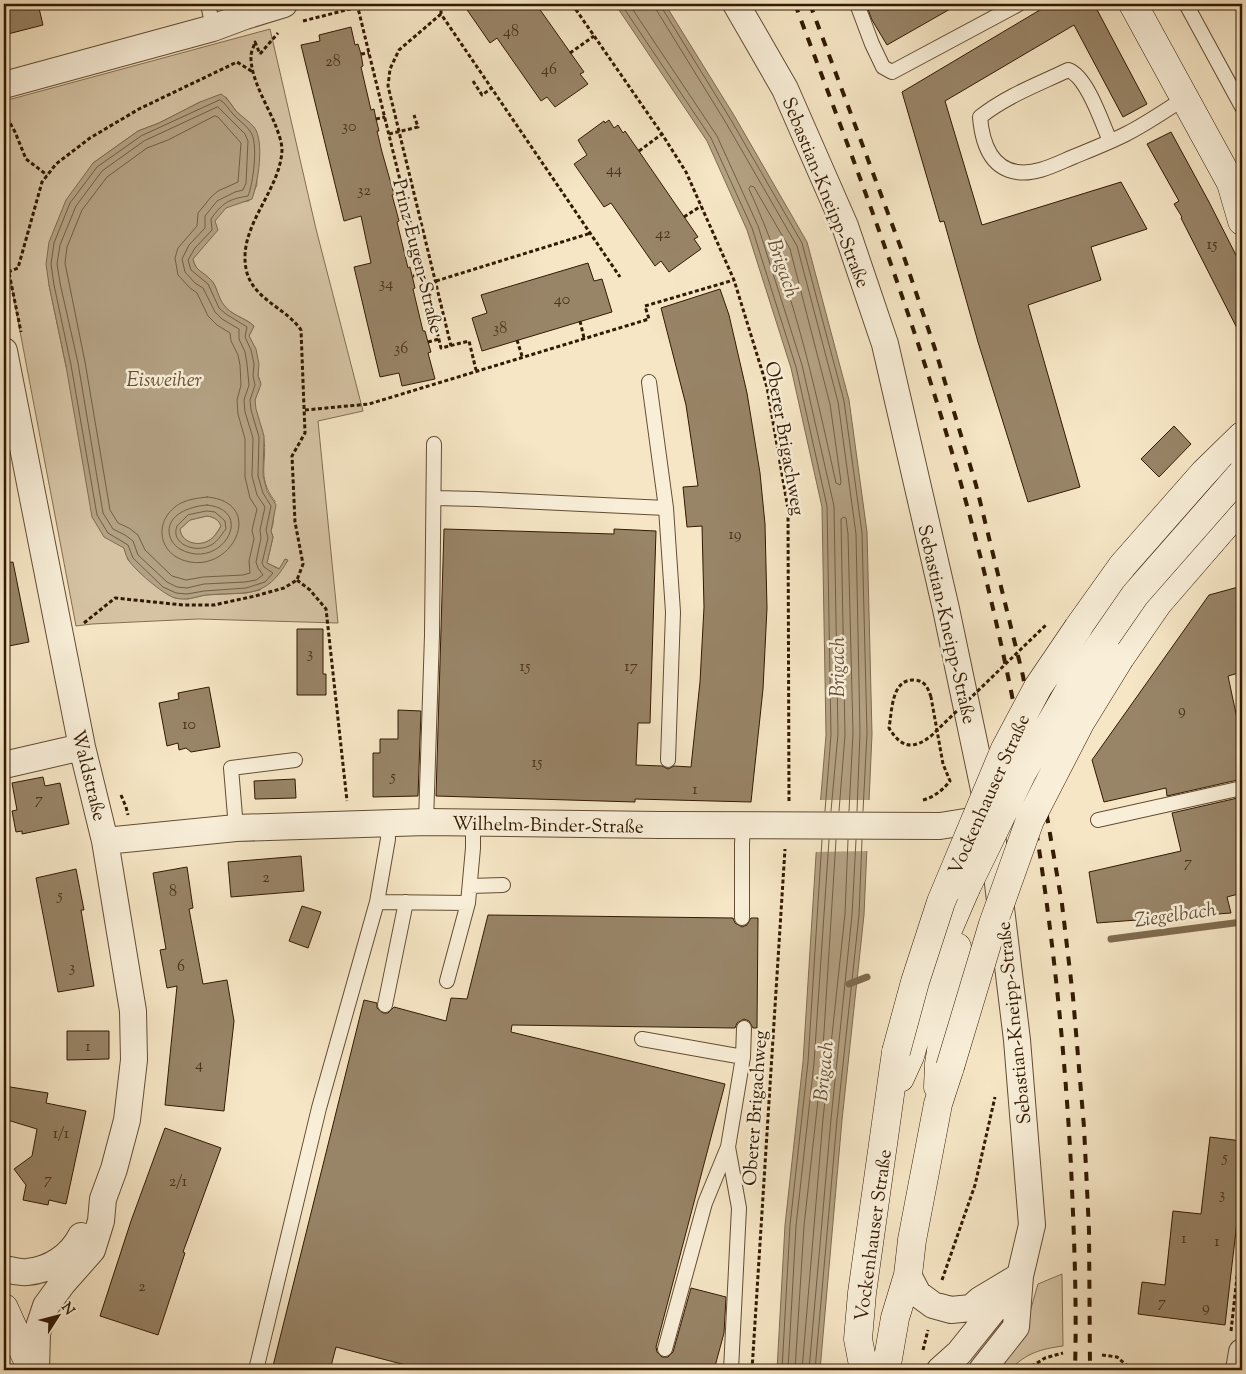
<svg xmlns="http://www.w3.org/2000/svg" width="1246" height="1374" font-family="'Sorts Mill Goudy',serif">
  <style>
    .green { fill: #d5c3a4; stroke: #846e53; fill-rule: evenodd }
    .water { fill: #b3a183; stroke: #7f6b4f; fill-rule: evenodd }
    .pier { fill: #f6e6c5 }
    .lines { fill: none; stroke-linecap: round; stroke-linejoin: round }
    .shore { stroke: #725e42; stroke-width: 1 }
    .stream { stroke: #7f6b4f; stroke-width: 7 }
    .building { fill: #988467; stroke: #321a02 }
    .lane-casing { stroke: #634d33; stroke-width: 16 }
    .street-casing { stroke: #634d33; stroke-width: 28 }
    .secondary-casing { stroke: #321a02; stroke-width: 29 }
    .path { stroke: #321a02; stroke-width: 3; stroke-dasharray: 4 2.5; stroke-linecap: butt }
    .lane { stroke: #f9efd9; stroke-width: 14 }
    .street { stroke: #f9efd9; stroke-width: 26 }
    .secondary { stroke: #f9efd9; stroke-width: 28 }
    .rail { stroke: #321a02; stroke-width: 4; stroke-dasharray: 9 9; stroke-linecap: butt }
    .secondary-bridge-casing { stroke: #321a02; stroke-width: 29; stroke-linecap: butt }
    .path-bridge { stroke: #321a02; stroke-width: 3; stroke-dasharray: 4 2.5; stroke-linecap: butt }
    .secondary-bridge { stroke: #f9efd9; stroke-width: 28 }
    .labels { text-anchor: middle; stroke-width: 5; stroke-linejoin: round; paint-order: stroke }
    .number-label { font-size: 16px; fill: #4c341b }
    .street-label { font-size: 19px; fill: #321a02; stroke: #f9efd9 }
    .water-label { font-size: 20px; font-style: italic; fill: #665036; stroke: #f9efd9 }
  </style>
  <rect width="100%" height="100%" fill="#f6e6c5"/>
  <filter id="stains"><feTurbulence type="fractalNoise" baseFrequency=".004" numOctaves="4"/><feColorMatrix values="0 0 0 0 .2 0 0 0 0 .09 0 0 0 0 .02 0 0 0 .5 -.17"/></filter>
  <radialGradient id="worn" r=".72"><stop offset=".6" stop-color="#630" stop-opacity="0"/><stop offset="1" stop-color="#630" stop-opacity=".3"/></radialGradient>
  <!-- green -->
  <path class="green" d="M270,29L316,229L363,411L318,421L338,623L198,619L92,624L76,626L4,247V101ZM226,97L236,111L254,128L257,185L249,201C242,202 233,203 226,208C212,217 203,245 193,259C195,271 203,272 211,280C218,287 218,301 226,308C234,316 246,318 254,326L249,336C256,349 258,359 258,374C258,377 261,381 260,385C260,390 256,395 255,400C253,410 261,423 263,434C269,460 255,476 275,501L273,524L271,531L273,537L267,563L280,569L285,559L288,561L260,590L246,593L205,595L188,599L175,598L128,560L124,548L119,544L66,366L49,285L85,176L93,163L138,131L159,123L200,102Z
    M207,516C214,517 219,520 221,526C217,532 214,538 208,541C197,547 181,542 180,529L190,520Z
    M1062,1274L1063,1346C1041,1349 1026,1353 1010,1370H991L1030,1312L1038,1284Z"/>
  <!-- water -->
  <path class="water" d="M615,4H665L735,117L807,242L849,400L867,532L872,734L864,915L842,1120L820,1370H777L785,1225L803,1062L816,855L826,735L822,507L791,368L747,230L707,141Z
    M221,94C228,98 231,105 236,111C242,117 249,121 254,127C265,141 258,183 252,199L226,208L215,221L218,230L193,259C195,271 204,272 211,280C217,286 218,298 224,305C231,315 245,318 254,326L249,336L256,349L259,364L258,376L261,384L255,400L256,409L264,436L263,475L267,491L276,505L271,531L273,537L267,563L279,569L285,559L288,560C265,601 246,591 206,595C195,597 186,601 175,598C164,595 133,569 128,559C126,556 125,552 124,548L104,537L92,517L66,366L49,285L46,264L49,242L66,200L93,163L138,131L159,123L200,102ZM207,516C214,517 219,520 221,526C218,532 214,538 208,541C197,547 181,542 180,529L190,520Z"/>
  <!-- pier -->
  <path class="pier" d="M818,800H871L869,851L814,852Z"/>
  <g class="lines">
    <!-- shore -->
    <path class="shore" d="M621,4L711,138L752,228L796,367L827,506L831,735L825,811
      M629,4L717,136L758,226L802,365L834,506L838,734L831,811
      M655,4L657,11L726,123L797,246L838,402L856,534L860,733L857,811
      M661,4L662,8L731,120L802,243L844,401L862,533L867,733L863,811
      M220,100C226,103 228,109 233,114C238,120 245,124 250,131C259,142 253,184 248,196C229,199 222,203 211,219L212,230L195,248L188,260L191,270L208,284L219,308L226,314L247,327L245,337L251,350L254,364L253,376L255,385L250,400L251,410L259,437L258,476L263,493L271,506L266,530L268,538L262,563L264,567L273,573L265,582L246,588L204,591L187,594L176,593L163,587L133,558L128,545L108,533L97,515L71,365L54,285L51,264L54,243L70,203L97,167L141,136Z
      M218,107L245,134L248,141L246,183L243,190L235,192L217,201L205,216V228L189,245L182,259L185,272L195,283L203,288L215,312L222,319L239,329V339L245,352L247,364L249,385L244,400L245,412L253,438L252,476L257,495L265,507L260,530L261,538L256,562L258,568L263,575L256,580L245,582L204,584L187,588L177,587L167,582L138,555L133,541L125,535L113,529L103,513L78,363L60,283L57,264L60,245L76,206L102,171L144,141Z
      M215,116L218,117L241,143L238,182L218,191L211,197L198,213L197,226L178,248L175,258L178,275L190,288L197,293L208,316L217,325L230,333L231,341L238,355L240,365L241,385L237,400L238,414L245,439V477L250,498L257,509L252,530L254,539L249,561L250,573L243,575L203,577L186,580L172,576L145,550L138,535L129,528L118,523L110,510L85,362L65,263L67,247L82,210L107,177L147,148L168,140Z
      M751,186L754,187L790,249L830,404L841,482L840,485L836,483C814,383 792,282 749,189Z
      M207,497C265,502 235,570 190,562C157,556 152,519 181,503C189,499 199,498 207,497Z
      M207,505C257,510 221,572 180,549C173,545 169,538 169,530C170,512 194,506 207,505Z
      M207,511L215,512L225,521L226,529C221,535 217,543 209,546C195,553 170,544 177,526L188,515Z
      M839,811L845,735L841,519L844,517L846,518L848,534L853,733L849,811
      M782,1370L790,1225L808,1062L822,840
      M788,1370L796,1226L814,1063L829,840
      M795,1370L804,1226L822,1064L836,840
      M802,1370L823,1119L845,914L848,840
      M809,1370L831,1119L852,915L856,840
      M815,1370L837,1120L859,915L862,840"/>
    <!-- stream -->
    <path class="stream" d="M1111,939L1242,922
      M849,984L867,977"/>
  </g>
  <!-- building -->
  <path class="building" d="M4,4H38L43,25L4,35Z
    M463,4H536L584,72L580,74L588,84L555,107L547,97L541,101L497,38L490,43Z
    M866,4H959L887,45L872,20Z
    M1050,4H1094L1147,104L1123,117L1074,25L945,101L982,225L1121,182L1147,229L1091,247L1101,280L1028,305L1080,487L1028,502L978,342L944,221L940,222L902,92Z
    M351,27L355,45L358,44L361,54L363,66L361,67L371,110L374,109L376,119L379,131H377L382,152L394,194L392,195L399,221L397,222L408,268L410,267L415,288L413,289L423,331H425L428,342L431,352L428,353L435,379L402,386L399,373L380,377L354,267L371,263L361,216L344,221L301,45L320,41L319,35Z
    M609,120L614,128L618,125L623,133L625,131L698,237L694,239L701,249L669,272L661,261L655,266L611,203L604,207L574,164L587,155L578,140L604,121L605,123Z
    M1171,132L1209,202L1242,267V338L1181,218L1182,217L1174,204L1179,201L1147,144Z
    M588,263L594,281L602,279L612,312L482,351L472,318L487,313L481,295Z
    M720,289L729,315L747,393L760,473L765,524L767,608L763,689L751,802L635,799V802L436,796L444,529L614,534V529L656,531L650,723H638L636,765L662,766L668,769L674,766L691,767L700,682L704,607L702,526L687,527L683,487L698,486L686,405L661,308Z
    M1174,426L1191,444L1159,477L1141,459Z
    M13,562L29,642L4,647V563Z
    M1242,586V672L1228,676L1242,742V779L1167,796L1166,788L1104,802L1092,760L1209,595Z
    M297,629H323V674H326V695H297Z
    M209,687L220,747L191,752L186,748L179,750L178,743L167,746L159,703L179,699L178,693Z
    M398,710L421,711L418,796L373,797V753H380V739H398Z
    M43,777L45,786L60,783L69,824L22,834V831L16,832L12,811L17,810L12,783Z
    M295,779L296,798L255,799L254,781Z
    M1242,797V893L1227,897L1231,913L1097,923L1089,872L1181,851L1172,813Z
    M301,856L304,891L231,897L228,862Z
    M187,867L193,908L189,909L203,984L227,980L234,1021L224,1111L165,1105L177,986L167,988L160,950L166,949L153,873Z
    M76,869L84,910H81L94,986L58,992L36,878Z
    M302,906L321,912L308,948L289,941Z
    M488,915L733,918L735,923L742,927L747,925L751,918H758L757,1028H753L749,1021L744,1019L737,1023L735,1028L512,1025L511,1032L725,1084L656,1347L657,1352L662,1357H668L673,1352L691,1288L726,1297L724,1333L714,1370H425L336,1347L330,1370H272L364,1000L377,1003V1008L383,1013H388L394,1007L446,1021L451,998L467,999Z
    M67,1031H109V1059L67,1060Z
    M4,1086L48,1093L46,1103L86,1111L66,1204L49,1200L48,1205L23,1200L26,1185L14,1169L32,1156L37,1129L4,1119Z
    M165,1128L221,1148L183,1252L185,1253L158,1335L100,1316L131,1221Z
    M1210,1137L1242,1141V1179L1225,1325L1138,1314L1142,1282L1165,1285L1173,1211L1201,1214Z"/>
  <g class="lines">
    <!-- lane casing -->
    <g class="lane-casing">
      <path id="lane" d="M208,4L213,28
        M857,4L872,44L883,67L892,72L1019,4
        M1186,4L1242,107
        M1110,141C1102,123 1087,76 1068,70C1039,84 1006,96 980,117C982,141 990,168 1017,172C1036,175 1056,164 1073,157C1090,150 1108,143 1126,134C1146,124 1166,110 1185,98
        M649,382L666,508L673,612L668,760
        M434,498L477,499L666,508
        M1098,820L1242,788
        M426,822L432,635L434,444
        M236,828L231,768L295,760
        M470,886L503,885
        M377,902L468,903L473,848V823
        M742,918V844L743,824
        M447,981L468,903
        M385,1005L406,902
        M642,1039L743,1057
        M728,1147L739,1208L731,1370
        M665,1349L705,1203L728,1147L743,1057L744,1028
        M256,1370L319,1108L377,902L388,839L387,823"/>
    </g>
    <!-- street casing -->
    <g class="street-casing">
      <path id="street" d="M736,4L785,89L845,226L885,344L946,609L990,818L1017,1040L1032,1225L1020,1276L1016,1327L982,1370
        M4,85L213,28L245,16L284,4
        M4,351L82,747L105,841L133,1011L134,1060L127,1120L114,1169L103,1199L101,1221L92,1250L62,1284L46,1306L37,1333L36,1370
        M4,765L82,747
        M105,841L236,828L426,822L659,825L940,826L990,818
        M4,1269C11,1270 20,1273 27,1272C50,1270 71,1256 81,1236
        M908,1275L918,1294L933,1305L951,1310L971,1308L980,1300L1020,1276
        M940,1370L959,1353L1012,1287
        M1239,1370L1242,1352"/>
    </g>
    <!-- secondary casing -->
    <g class="secondary-casing">
      <path id="secondary" d="M1133,4L1231,183L1242,197
        M1231,183L1242,221
        M1078,628L1123,565L1204,473L1242,436
        M1120,658L1158,603L1242,506
        M900,1078L910,1056L944,939L966,888
        M938,1087L939,1064L957,947
        M4,1308L32,1370
        M864,1370L858,1339L862,1293L896,1052
        M886,1370L895,1318L908,1275L912,1240L938,1104L950,1067"/>
    </g>
    <!-- path -->
    <path class="path" d="M357,4L441,348L469,341L476,370
      M441,4V14L620,277
      M572,4L662,134L686,172L734,280L767,387L788,509L789,802
      M441,14L399,50L390,69L388,86L451,346
      M303,21L358,7L363,4
      M570,53L594,36
      M260,54L278,33
      M361,54L369,53
      M473,81L482,95L492,88
      M4,112L15,132L26,159L47,175
      M376,119L385,117
      M389,134L418,127L414,115
      M639,151L662,134
      M392,184L401,182
      M684,217L701,206
      M4,248L21,332
      M8,272L18,268L42,182L56,164L90,138L139,109L237,62L253,72
      M413,276L422,274
      M436,281L591,233
      M580,321L584,338
      M517,340L522,356
      M428,342L439,339
      M305,410L369,404L649,319L645,306L734,280
      M297,580L310,590L326,609L347,801
      M84,623L115,598L183,605H214L255,596L284,588L297,580L303,564L295,522L292,456L305,433L301,330C286,308 255,300 247,273C235,228 280,193 282,150C282,142 278,132 275,124C267,105 250,77 251,56C251,52 254,46 255,42L260,54
      M121,795L126,807L128,815
      M923,800C934,797 943,790 950,781L943,764L931,697
      M942,1280L975,1185L995,1097
      M1231,1331L1242,1232
      M923,1350L928,1330
      M1102,1355L1117,1357L1132,1370
      M752,1370L785,849
      M1026,1370L1045,1358L1063,1353"/>
    <!-- lane -->
    <use href="#lane" class="lane"/>
    <!-- street -->
    <use href="#street" class="street"/>
    <!-- secondary -->
    <use href="#secondary" class="secondary"/>
    <!-- rail -->
    <path class="rail" d="M795,4C855,164 917,325 963,491C1024,711 1059,938 1071,1166C1074,1234 1077,1302 1075,1370
      M810,4L902,251L935,349L976,485L1023,676L1062,904L1073,997L1084,1127L1089,1230L1090,1370"/>
    <!-- secondary-bridge casing -->
    <g class="secondary-bridge-casing">
      <path id="secondary-bridge" d="M966,888L1022,773L1072,686L1135,595L1242,473
        M896,1052L915,982L941,902L1005,749L1038,687L1078,628
        M950,1067L993,924L1030,820L1080,723L1120,658"/>
    </g>
    <!-- path-bridge -->
    <path class="path-bridge" d="M931,697C928,688 925,681 915,680C891,678 892,712 889,728C901,748 913,750 931,736L1047,624"/>
    <!-- secondary-bridge -->
    <use href="#secondary-bridge" class="secondary-bridge"/>
  </g>
  <g class="labels">
    <!-- number labels -->
    <g class="number-label">
      <text x="511" y="36">48</text>
      <text x="333" y="66">28</text>
      <text x="549" y="74">46</text>
      <text x="349" y="131">30</text>
      <text x="614" y="174">44</text>
      <text x="364" y="195">32</text>
      <text x="663" y="238">42</text>
      <text x="1212" y="249">15</text>
      <text x="386" y="288">34</text>
      <text x="562" y="304">40</text>
      <text x="500" y="333">38</text>
      <text x="401" y="353">36</text>
      <text x="735" y="539">19</text>
      <text x="310" y="658">3</text>
      <text x="525" y="671">15</text>
      <text x="631" y="671">17</text>
      <text x="1182" y="715">9</text>
      <text x="189" y="729">10</text>
      <text x="537" y="767">15</text>
      <text x="393" y="781">5</text>
      <text x="695" y="794">1</text>
      <text x="39" y="804">7</text>
      <text x="1188" y="867">7</text>
      <text x="266" y="882">2</text>
      <text x="173" y="896">8</text>
      <text x="60" y="900">5</text>
      <text x="181" y="971">6</text>
      <text x="72" y="972">3</text>
      <text x="88" y="1051">1</text>
      <text x="199" y="1069">4</text>
      <text x="61" y="1138">1/1</text>
      <text x="1225" y="1162">5</text>
      <text x="48" y="1184">7</text>
      <text x="178" y="1186">2/1</text>
      <text x="1222" y="1199">3</text>
      <text x="1184" y="1243">1</text>
      <text x="1217" y="1246">1</text>
      <text x="142" y="1291">2</text>
      <text x="1162" y="1307">7</text>
      <text x="1206" y="1312">9</text>
    </g>
    <!-- street labels -->
    <g class="street-label">
      <text transform="translate(827 192) rotate(68)" y="7">Sebastian-Kneipp-Straße</text>
      <text transform="translate(419 256) rotate(76)" y="7">Prinz-Eugen-Straße</text>
      <text transform="translate(786 438) rotate(80)" y="7">Oberer Brigachweg</text>
      <text transform="translate(948 624) rotate(77)" y="7">Sebastian-Kneipp-Straße</text>
      <text transform="translate(90 775) rotate(76)" y="7">Waldstraße</text>
      <text transform="translate(988 794) rotate(-66)" y="7">Vockenhauser Straße</text>
      <text transform="translate(548 824) rotate(1)" y="7">Wilhelm-Binder-Straße</text>
      <text transform="translate(1013 1023) rotate(-96)" y="7">Sebastian-Kneipp-Straße</text>
      <text transform="translate(754 1108) rotate(-86)" y="7">Oberer Brigachweg</text>
      <text transform="translate(872 1235) rotate(-82)" y="7">Vockenhauser Straße</text>
    </g>
    <!-- water labels -->
    <g class="water-label">
      <text transform="translate(784 268) rotate(71)" y="7">Brigach</text>
      <text x="164" y="386">Eisweiher</text>
      <text transform="translate(837 667) rotate(-90)" y="7">Brigach</text>
      <text transform="translate(1175 914) rotate(-8)" y="7">Ziegelbach</text>
      <text transform="translate(823 1071) rotate(-84)" y="7">Brigach</text>
    </g>
  </g>
  <!-- margin -->
  <rect width="1246" height="1374" fill="none" stroke="#f6e6c5" stroke-width="20"/>
  <rect x="5" y="5" width="1236" height="1364" fill="none" stroke="#321a02" stroke-width="2.5"/>
  <rect x="10" y="10" width="1226" height="1354" fill="none" stroke="#321a02"/>
  <!-- north arrow -->
  <g transform="translate(58 1316) rotate(54)" stroke="#f9efd9" stroke-width="4" paint-order="stroke">
  <path d="M0-4L9 19L0 12L-9 19Z" fill="#321a02"/>
  <text y="-8" font-size="14" font-weight="bold" text-anchor="middle" fill="#321a02">N</text>
  </g>
  <rect width="100%" height="100%" filter="url(#stains)"/>
  <rect width="100%" height="100%" fill="url(#worn)"/>
</svg>
